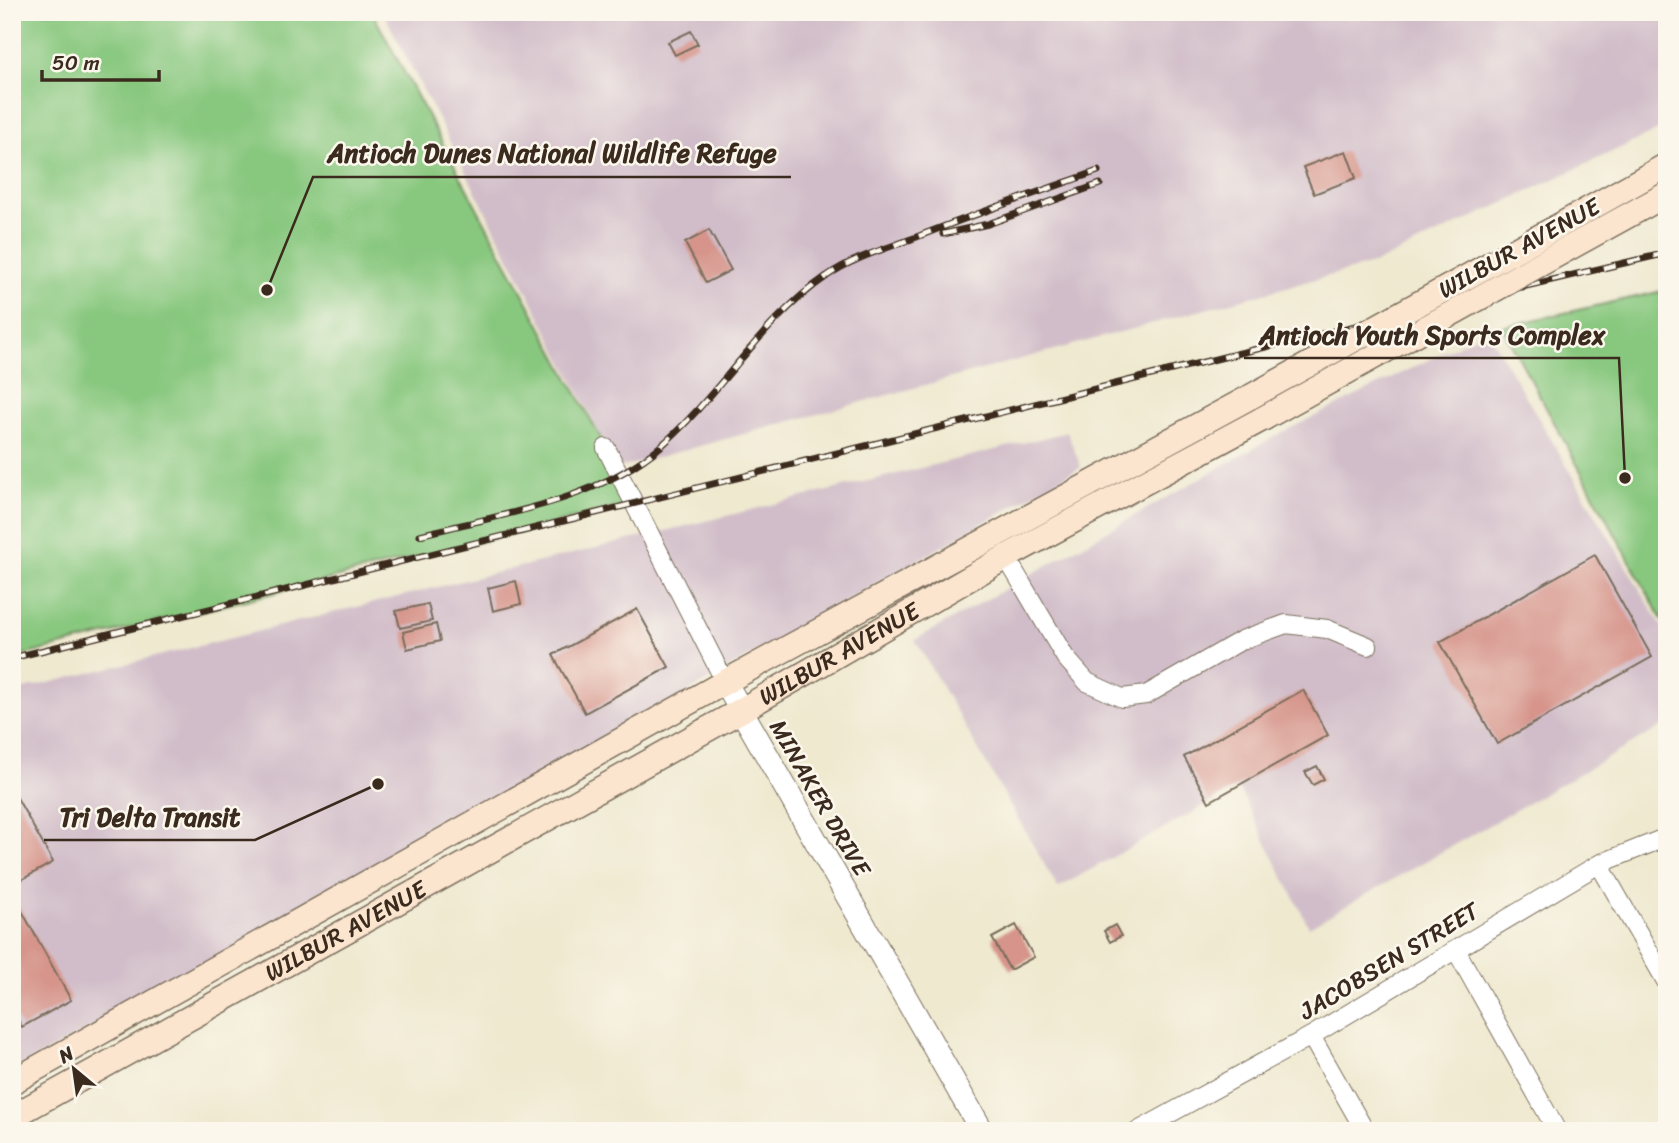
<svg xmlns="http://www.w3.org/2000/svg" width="1679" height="1143" font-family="Sriracha,sans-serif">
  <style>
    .industrial { fill: #d1bdc9 }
    .green { fill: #87c77e; stroke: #61784e; stroke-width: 2 }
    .building { fill: #d6948b }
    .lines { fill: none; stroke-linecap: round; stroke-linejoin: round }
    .minor-casing { stroke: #7a6d5c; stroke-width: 20 }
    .tertiary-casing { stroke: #7a6d5c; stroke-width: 25 }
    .secondary-casing { stroke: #7a6d5c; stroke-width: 27 }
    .minor { stroke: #fff; stroke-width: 18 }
    .tertiary { stroke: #fff; stroke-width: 23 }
    .secondary { stroke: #fbe5cf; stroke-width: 24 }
    .rail-casing { stroke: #3b2a1e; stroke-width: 7 }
    .rail { stroke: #fbf7ec; stroke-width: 4.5; stroke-dasharray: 13; stroke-linecap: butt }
    .secondary-bridge-casing { stroke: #7a6d5c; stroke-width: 27; stroke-linecap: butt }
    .secondary-bridge { stroke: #fbe5cf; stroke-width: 24 }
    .labels { text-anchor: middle; stroke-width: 5; stroke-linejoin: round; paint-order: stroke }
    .street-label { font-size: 24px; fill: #3b2a1e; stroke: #fbf7ec }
    .leader { fill: none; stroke: #3b2a1e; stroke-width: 2.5 }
    .callout-dot { fill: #3b2a1e; stroke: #fbf7ec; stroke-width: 2.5 }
    .callout-label { font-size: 26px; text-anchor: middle; font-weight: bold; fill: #3b2a1e; stroke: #fbf7ec; stroke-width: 5; stroke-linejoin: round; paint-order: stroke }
  </style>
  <rect width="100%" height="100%" fill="#fbf7ec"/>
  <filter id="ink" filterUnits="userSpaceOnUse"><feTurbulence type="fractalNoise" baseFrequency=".0143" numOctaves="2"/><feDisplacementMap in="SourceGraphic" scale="14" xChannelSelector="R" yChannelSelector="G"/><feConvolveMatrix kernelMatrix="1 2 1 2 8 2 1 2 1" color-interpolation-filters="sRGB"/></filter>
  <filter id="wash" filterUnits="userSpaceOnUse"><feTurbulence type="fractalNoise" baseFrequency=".00686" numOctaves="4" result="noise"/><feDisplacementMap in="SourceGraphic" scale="28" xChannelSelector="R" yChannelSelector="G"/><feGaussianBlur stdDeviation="1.57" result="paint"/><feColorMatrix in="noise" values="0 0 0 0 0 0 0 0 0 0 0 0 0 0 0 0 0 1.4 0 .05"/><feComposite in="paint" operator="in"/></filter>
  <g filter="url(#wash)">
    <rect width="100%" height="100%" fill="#efe9d0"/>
    <!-- industrial -->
    <path class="industrial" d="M383,12H1667V126L1376,263L618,468Z
      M1487,331L1667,635V724L1309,927L1238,787L1058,888L915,640L1279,434Z
      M1067,432L1081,467L301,913L12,1071V692Z"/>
    <!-- green -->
    <path class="green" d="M12,12H372L606,448L632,504L12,658Z
      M1667,290V629L1502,327Z"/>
    <g id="blocks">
      <!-- building -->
      <path class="building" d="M691,31L698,44L675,55L668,42Z
        M1346,151L1356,178L1314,194L1303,167Z
        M709,230L731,270L706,283L685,243Z
        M1595,555L1652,657L1497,744L1440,642Z
        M516,581L521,604L493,611L488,588Z
        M428,604L432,621L400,628L396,611Z
        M637,609L669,667L585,713L553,655Z
        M436,624L440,641L407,649L403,632Z
        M1303,690L1328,735L1209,802L1184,757Z
        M1317,766L1324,779L1313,785L1305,772Z
        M12,789L53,862L12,885Z
        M12,893L71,1000L22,1027L12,1010Z
        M1016,925L1034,957L1010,970L992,938Z
        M1115,925L1121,936L1110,942L1104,931Z"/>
    </g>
  </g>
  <g filter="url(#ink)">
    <use href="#blocks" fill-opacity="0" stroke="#7a6d5c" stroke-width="2"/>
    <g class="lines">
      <!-- minor casing -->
      <g class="minor-casing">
        <path id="minor" d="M606,448L725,682
          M1006,557L1065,657L1087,682L1122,698L1146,695L1242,640L1286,624L1327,629L1368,646
          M1599,864L1667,983
          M1456,950L1557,1131
          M1311,1036L1365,1131
          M1138,1131L1311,1036L1599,864L1667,837"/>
      </g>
      <!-- tertiary casing -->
      <g class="tertiary-casing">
        <path id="tertiary" d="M725,682L982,1131"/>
      </g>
      <!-- secondary casing -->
      <g class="secondary-casing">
        <g id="secondary">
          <path d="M1557,227L1667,165"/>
          <path d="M1569,248L1667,194"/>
          <path d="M12,1082L725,682L1252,396"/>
          <path id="s1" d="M12,1117L740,711L1006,557L1264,418"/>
        </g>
      </g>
      <!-- minor -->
      <use href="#minor" class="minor"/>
      <!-- tertiary -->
      <use href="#tertiary" class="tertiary"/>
      <!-- secondary -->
      <use href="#secondary" class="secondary"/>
      <!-- rail casing -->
      <g class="rail-casing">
        <path id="rail" d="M943,234L988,224L1100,184
          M420,535C501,514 596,502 661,446C721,394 761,321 827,276C852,258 885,249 914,238C975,214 1036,193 1098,171
          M12,658L1236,354L1667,253"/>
      </g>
      <!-- rail -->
      <use href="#rail" class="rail"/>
      <!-- secondary-bridge casing -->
      <g class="secondary-bridge-casing">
        <path id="secondary-bridge" d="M1252,396L1557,227
          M1264,418L1569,248"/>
      </g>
      <!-- secondary-bridge -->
      <use href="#secondary-bridge" class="secondary-bridge"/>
    </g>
  </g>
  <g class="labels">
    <!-- street labels -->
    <g class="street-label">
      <text transform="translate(1519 248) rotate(-29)" y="8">WILBUR AVENUE</text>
      <text dy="8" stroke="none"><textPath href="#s1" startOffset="948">WILBUR AVENUE</textPath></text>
      <text transform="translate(820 798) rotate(60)" y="8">MINAKER DRIVE</text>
      <text dy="8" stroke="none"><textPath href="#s1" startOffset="382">WILBUR AVENUE</textPath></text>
      <text transform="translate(1389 961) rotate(-31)" y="8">JACOBSEN STREET</text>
    </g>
  </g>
  <!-- callouts -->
  <path class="leader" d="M267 290L313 177H791M1625 478L1619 358H1244M378 784L255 840H44"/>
  <g class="callout-dot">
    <circle cx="267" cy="290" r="7"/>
    <circle cx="1625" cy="478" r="7"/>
    <circle cx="378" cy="784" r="7"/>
  </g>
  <g class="callout-label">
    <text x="552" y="162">Antioch Dunes National Wildlife Refuge</text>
    <text x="1432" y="344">Antioch Youth Sports Complex</text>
    <text x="150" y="826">Tri Delta Transit</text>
  </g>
  <!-- margin -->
  <rect width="1679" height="1143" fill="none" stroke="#fbf7ec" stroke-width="42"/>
  <!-- north arrow -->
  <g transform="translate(74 1069) rotate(331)" stroke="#fbf7ec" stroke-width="5" paint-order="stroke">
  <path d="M0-5L12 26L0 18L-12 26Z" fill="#3b2a1e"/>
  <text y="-10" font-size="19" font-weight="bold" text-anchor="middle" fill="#3b2a1e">N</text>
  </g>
  <!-- scale -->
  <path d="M42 70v10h117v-10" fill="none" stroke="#3b2a1e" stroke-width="3.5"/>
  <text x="52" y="70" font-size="21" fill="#3b2a1e" stroke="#fbf7ec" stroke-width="5" paint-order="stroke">50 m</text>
</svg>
